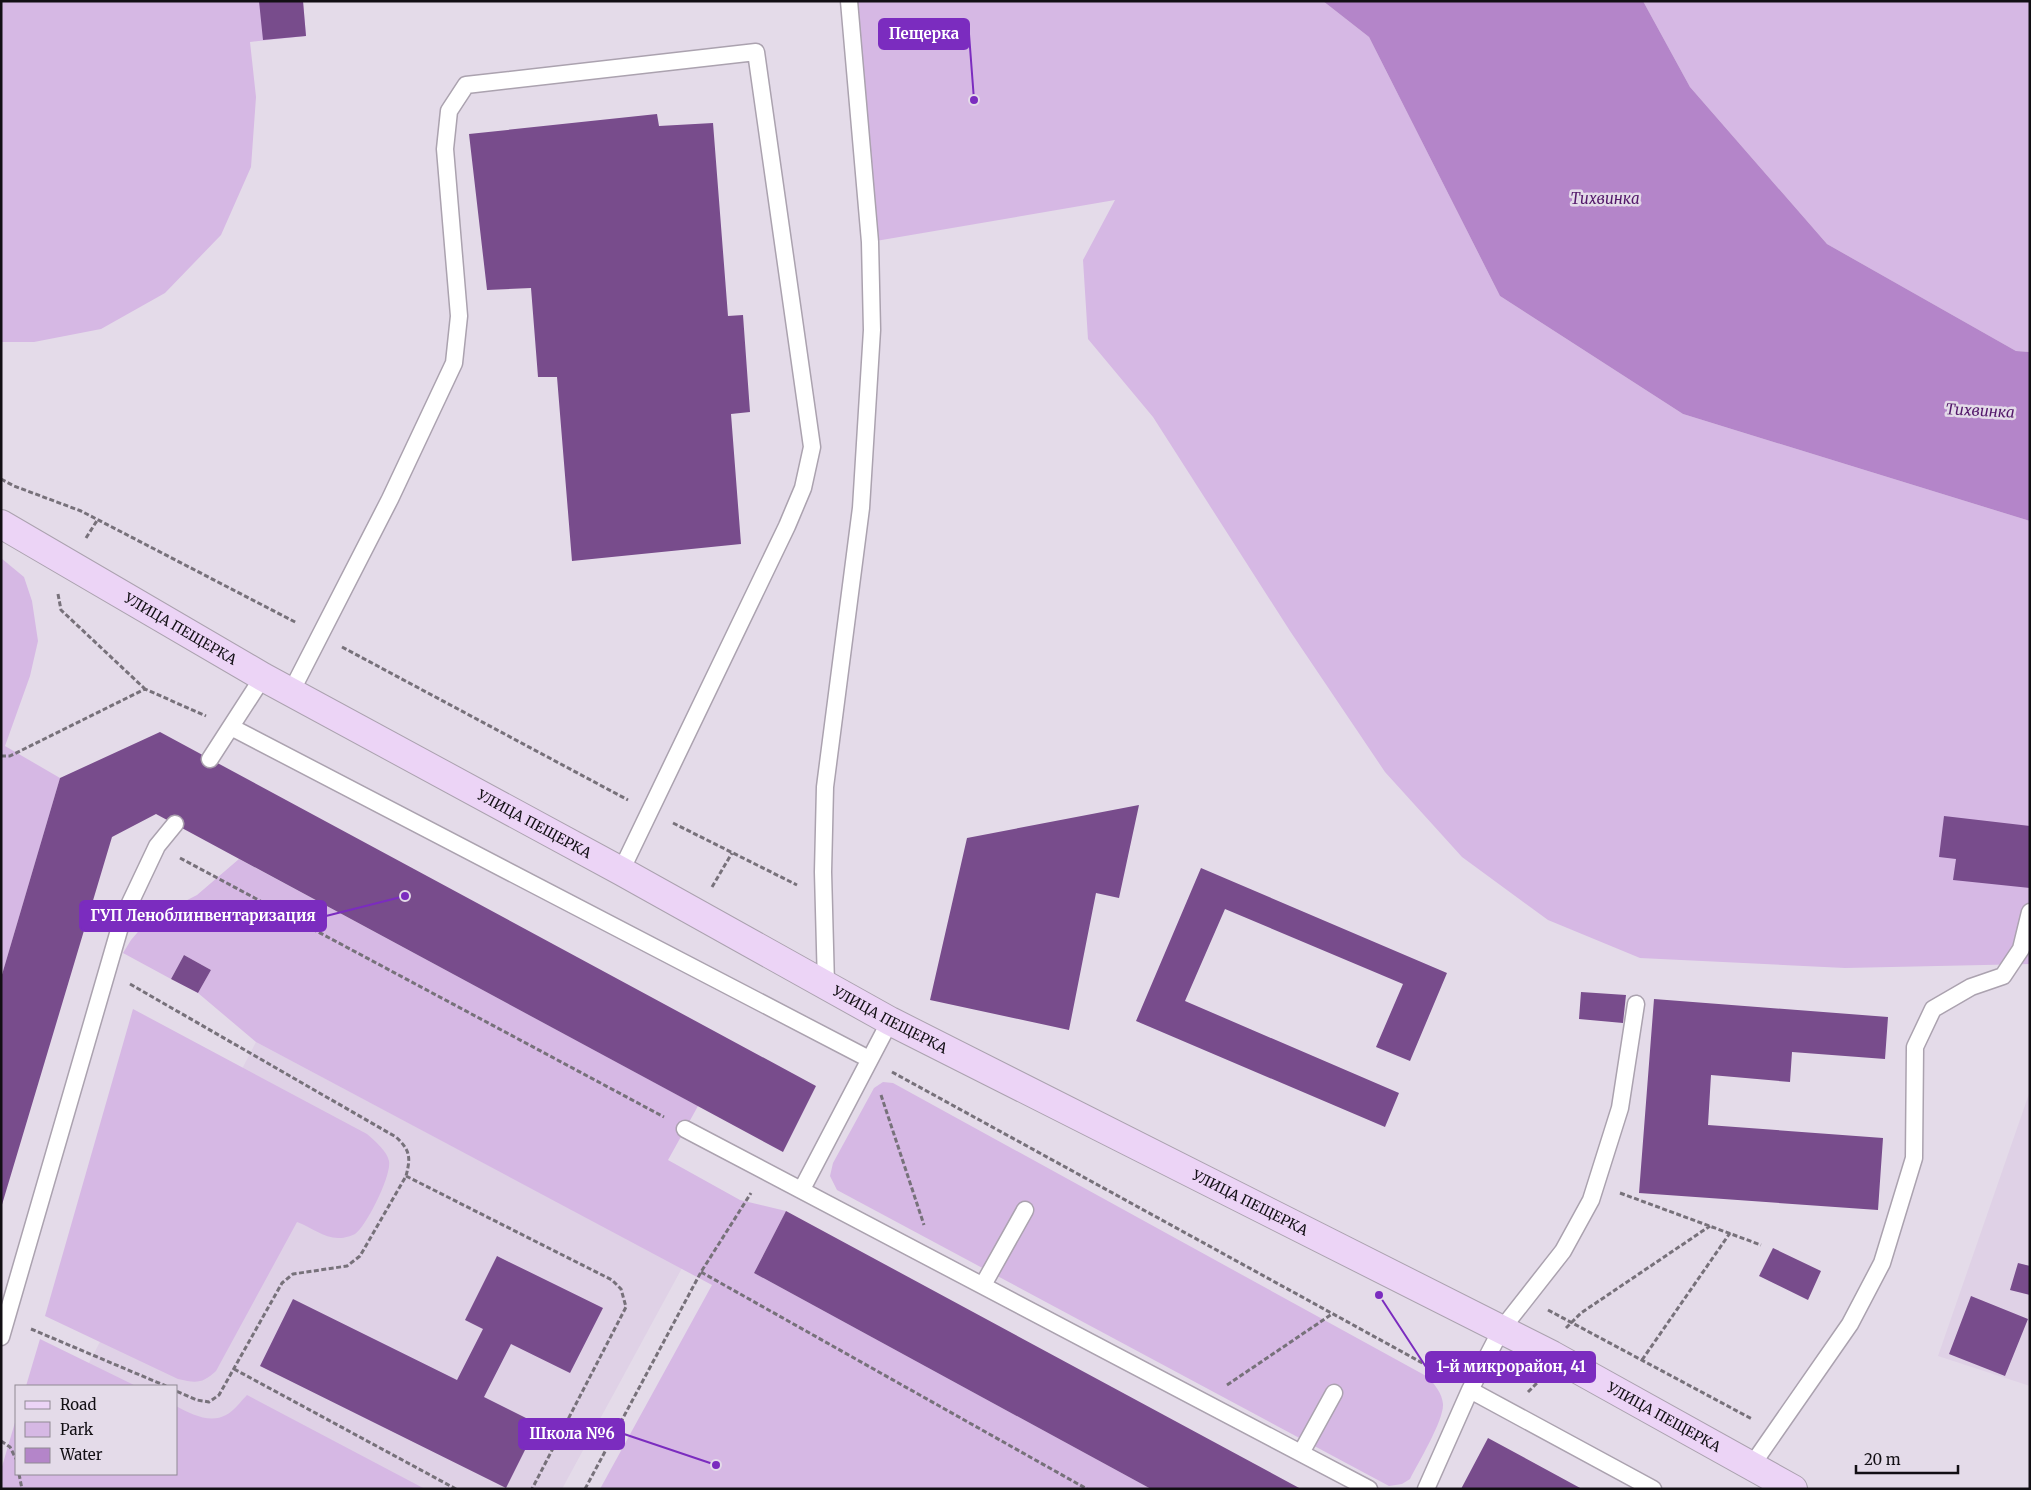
<svg xmlns="http://www.w3.org/2000/svg" width="2031" height="1490" font-family="Merriweather,serif">
  <style>
    .built { fill: #dfd1e6 }
    .green { fill: #d6b8e4 }
    .water { fill: #b485c9 }
    .building { fill: #784c8c }
    .lines { fill: none; stroke-linecap: round; stroke-linejoin: round }
    .lane-casing { stroke: #aba2af; stroke-width: 19 }
    .secondary-casing { stroke: #aba2af; stroke-width: 30 }
    .path { stroke: #77717a; stroke-width: 3; stroke-dasharray: 5 2.5; stroke-linecap: butt }
    .lane { stroke: #fff; stroke-width: 16 }
    .secondary { stroke: #ecd4f6; stroke-width: 28 }
    .labels { text-anchor: middle; stroke-width: 5; stroke-linejoin: round; paint-order: stroke }
    .street-label { font-size: 14px; fill: #120f14; stroke: #e4dbe9 }
    .water-label { font-size: 15px; font-style: italic; fill: #53186a; stroke: #e4dbe9 }
    .leader { fill: none; stroke: #7b2cbf; stroke-width: 2 }
    .callout-dot { fill: #7b2cbf; stroke: #e4dbe9; stroke-width: 2 }
    .callout { fill: #7b2cbf; stroke: #7b2cbf; stroke-width: 2 }
    .callout-label { font-size: 15px; text-anchor: middle; font-weight: bold; fill: #fff }
  </style>
  <rect width="100%" height="100%" fill="#e4dbe9"/>
  <!-- built -->
  <path class="built" d="M256,1042L682,1268L562,1489H43L176,1474V1386H77Z
    M2030,1091V1386L1938,1356Z"/>
  <!-- green -->
  <path class="green" d="M1,1H303L306,36L250,42L256,97L251,167L221,235L165,293L101,329L34,342H1Z
    M849,1H1323L1369,37L1500,296L1683,414L2030,521V964L1845,968L1640,958L1548,920L1462,857L1385,772L1290,631L1153,417L1088,339L1083,260L1115,200L870,242Z
    M1643,1H2030V352L2016,351L1827,244L1690,87Z
    M1,558L24,577L32,601L38,641L30,676L5,746L60,778L1,978Z
    M239,859L698,1106L668,1160L740,1200L786,1211L754,1273L1151,1489H600L712,1285L256,1042L198,993L211,970L184,955L171,979L123,953L131,940L143,926L164,912L197,895Z
    M133,1009L367,1134C375,1141 387,1151 389,1161C392,1175 366,1227 355,1234C351,1236 344,1238 340,1238C325,1239 311,1227 297,1222L216,1371C202,1384 196,1383 178,1379L45,1316Z
    M883,1082L893,1083L1428,1377C1435,1385 1442,1393 1443,1404C1444,1420 1418,1463 1410,1479L1402,1484L1389,1486L837,1190L830,1176L833,1163L874,1088Z
    M40,1339L136,1386H26Z
    M247,1395L425,1489H1V1470L16,1419V1474H176V1406C191,1414 210,1424 226,1415C234,1411 241,1401 247,1395Z"/>
  <!-- water -->
  <path class="water" d="M1323,1H1643L1690,87L1827,244L2016,351L2030,352V521L1683,414L1500,296L1369,37Z"/>
  <!-- building -->
  <path class="building" d="M259,1H303L306,36L263,40Z
    M657,114L659,126L713,123L728,316L743,315L750,412L731,414L741,544L572,561L557,377H538L531,288L487,290L469,134Z
    M160,732L816,1086L783,1152L156,814L112,837L1,1208V978L60,778Z
    M1139,805L1119,898L1096,893L1069,1030L930,1000L967,838Z
    M1944,816L2030,826V888L1953,880L1956,859L1939,857Z
    M1201,868L1447,973L1410,1061L1376,1047L1403,984L1225,909L1185,1001L1399,1093L1385,1127L1136,1021Z
    M184,955L211,970L198,993L171,979Z
    M1581,992L1626,995L1623,1023L1579,1019Z
    M1654,999L1888,1017L1885,1059L1792,1052L1790,1082L1711,1075L1708,1125L1883,1138L1878,1210L1639,1193Z
    M786,1211L1301,1489H1151L754,1273Z
    M1773,1248L1821,1271L1808,1300L1759,1276Z
    M497,1256L603,1308L570,1373L511,1344L484,1397L538,1424L506,1488L260,1366L293,1299L457,1380L483,1329L465,1320Z
    M2018,1263L2030,1266V1295L2010,1290Z
    M1971,1296L2028,1319L2005,1376L1949,1354Z
    M1488,1438L1582,1489H1461Z"/>
  <g class="lines">
    <!-- lane casing -->
    <g class="lane-casing">
      <path id="lane" d="M291,692L390,499L454,363L459,316L445,149L449,111L466,85L756,52L812,447L803,488L787,526L621,871
        M231,727L869,1059
        M210,759L263,677
        M826,985L823,872L825,787L861,508L872,330L870,242L849,1
        M685,1129L1369,1489
        M802,1189L890,1021
        M983,1285L1025,1210
        M1,1337L122,920L157,846L175,824
        M1470,1390L1653,1489
        M1301,1453L1334,1393
        M1752,1465L1850,1324L1882,1263L1914,1158L1915,1047L1933,1009L1971,987L2003,976L2021,949L2030,912
        M1426,1489L1470,1390L1501,1330L1563,1251L1591,1200L1620,1108L1636,1004"/>
    </g>
    <!-- secondary casing -->
    <g class="secondary-casing">
      <g id="secondary">
        <path id="s1" d="M1,524L263,677L621,871L890,1021L1552,1355L1793,1489"/>
      </g>
    </g>
    <!-- path -->
    <path class="path" d="M1,479L14,486L81,511L297,623
      M86,538L98,519
      M58,594L61,610L145,689
      M342,647L628,800
      M1,756H10L145,689L206,716
      M673,823L797,885
      M180,858L664,1117
      M712,887L732,853
      M130,984L396,1137C410,1150 411,1157 406,1176L360,1256L347,1266L293,1274L282,1283L219,1395L209,1402L197,1400L176,1391
      M892,1072L1448,1377
      M881,1095L924,1225
      M406,1176L612,1280L621,1289L626,1307L532,1489
      M1620,1193L1761,1245
      M701,1272L1087,1489
      M1548,1310L1752,1419
      M1566,1328L1581,1313L1710,1226
      M31,1329L166,1386
      M1642,1360L1730,1233
      M234,1369L456,1489
      M1227,1385L1332,1314
      M1528,1392L1538,1382
      M1,1441L10,1447L16,1459
      M19,1474L22,1489
      M585,1489L701,1272L751,1193"/>
    <!-- lane -->
    <use href="#lane" class="lane"/>
    <!-- secondary -->
    <use href="#secondary" class="secondary"/>
  </g>
  <g class="labels">
    <!-- street labels -->
    <g class="street-label">
      <text dy="5" stroke="none"><textPath href="#s1" startOffset="208">УЛИЦА ПЕЩЕРКА</textPath></text>
      <text dy="5" stroke="none"><textPath href="#s1" startOffset="612">УЛИЦА ПЕЩЕРКА</textPath></text>
      <text dy="5" stroke="none"><textPath href="#s1" startOffset="1018">УЛИЦА ПЕЩЕРКА</textPath></text>
      <text dy="5" stroke="none"><textPath href="#s1" startOffset="1422">УЛИЦА ПЕЩЕРКА</textPath></text>
      <text dy="5" stroke="none"><textPath href="#s1" startOffset="1888">УЛИЦА ПЕЩЕРКА</textPath></text>
    </g>
    <!-- water labels -->
    <g class="water-label">
      <text x="1605" y="204">Тихвинка</text>
      <text transform="translate(1980 411) rotate(3)" y="5">Тихвинка</text>
    </g>
  </g>
  <!-- callouts -->
  <path class="leader" d="M974 100L969 34M405 896L326 916M1379 1295L1426 1367M716 1465L624 1434"/>
  <g class="callout-dot">
    <circle cx="974" cy="100" r="5"/>
    <circle cx="405" cy="896" r="5"/>
    <circle cx="1379" cy="1295" r="5"/>
    <circle cx="716" cy="1465" r="5"/>
  </g>
  <g class="callout">
    <rect x="879" y="19" width="90" height="30" rx="5"/>
    <rect x="80" y="901" width="246" height="30" rx="5"/>
    <rect x="1426" y="1352" width="169" height="30" rx="5"/>
    <rect x="519" y="1419" width="105" height="30" rx="5"/>
  </g>
  <g class="callout-label">
    <text x="924" y="39">Пещерка</text>
    <text x="203" y="921">ГУП Леноблинвентаризация</text>
    <text x="1511" y="1372">1-й микрорайон, 41</text>
    <text x="572" y="1439">Школа №6</text>
  </g>
  <!-- border -->
  <rect width="2031" height="1490" fill="none" stroke="#120f14" stroke-width="5"/>
  <!-- legend -->
  <rect x="15" y="1385" width="162" height="90" fill="#e4dbe9" stroke="#908994"/>
  <rect x="25" y="1401" width="25" height="8" fill="#ecd4f6" stroke="#908994"/>
  <text x="60" y="1410" font-size="15" fill="#120f14">Road</text>
  <rect x="25" y="1422" width="25" height="15" fill="#d6b8e4" stroke="#908994"/>
  <text x="60" y="1435" font-size="15" fill="#120f14">Park</text>
  <rect x="25" y="1448" width="25" height="15" fill="#b485c9" stroke="#908994"/>
  <text x="60" y="1460" font-size="15" fill="#120f14">Water</text>
  <!-- scale -->
  <path d="M1856 1465v8h102v-8" fill="none" stroke="#120f14" stroke-width="2.5"/>
  <text x="1864" y="1465" font-size="15" fill="#120f14" stroke="#e4dbe9" stroke-width="4" paint-order="stroke">20 m</text>
</svg>
